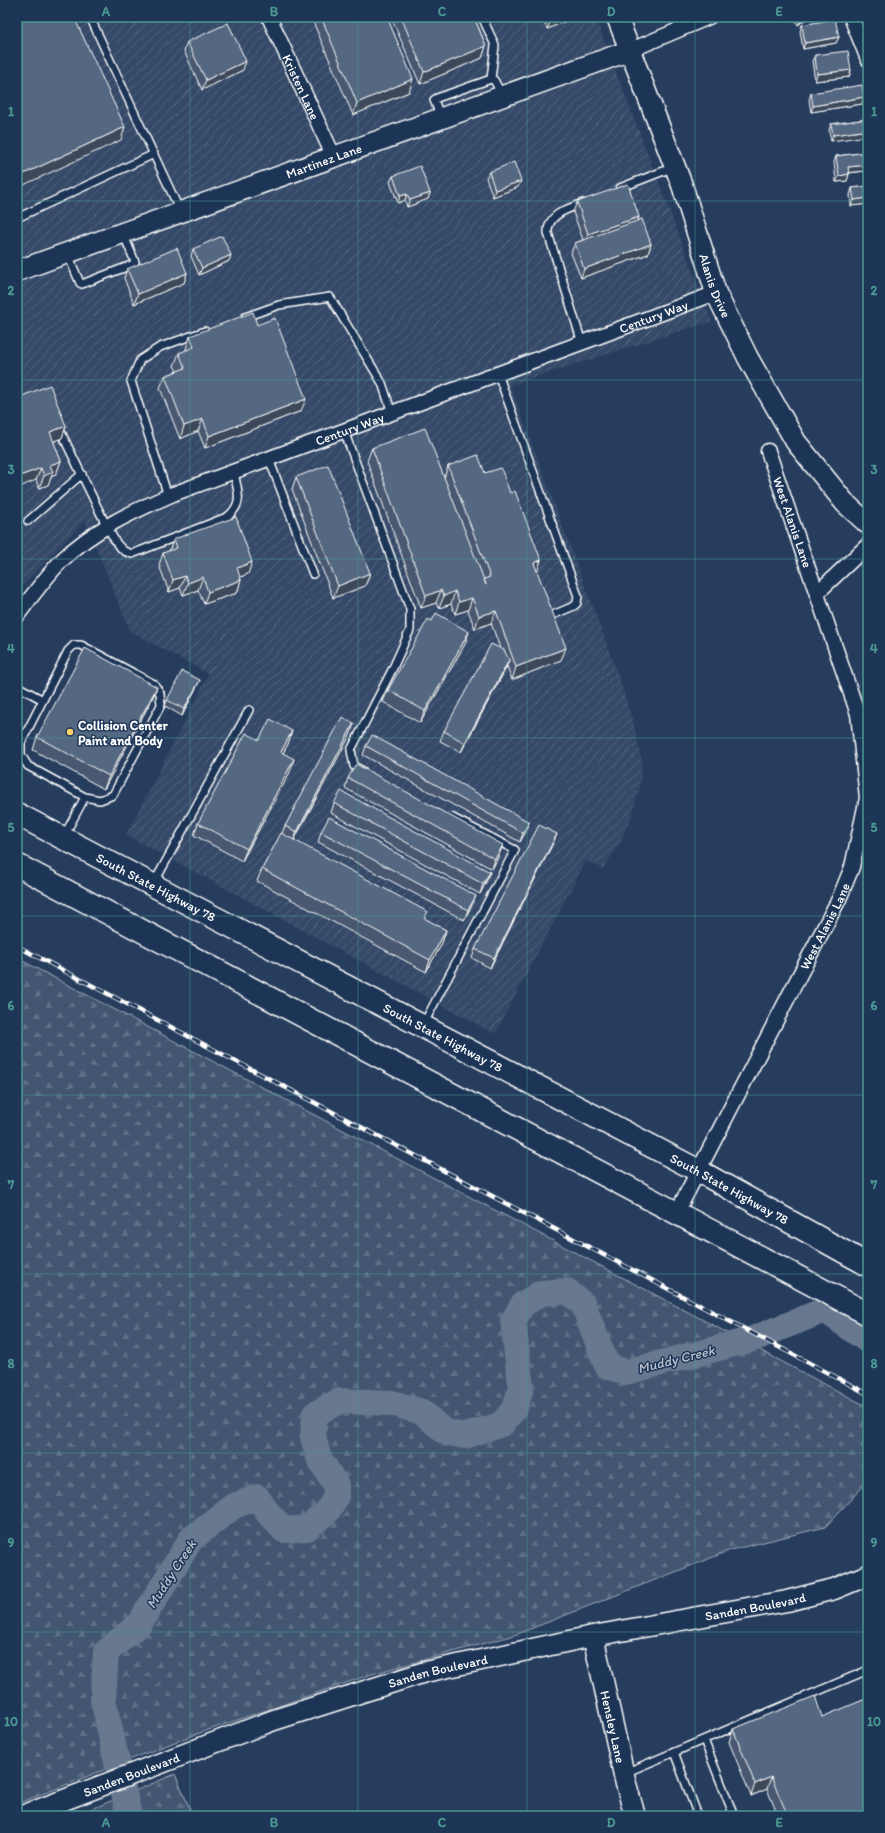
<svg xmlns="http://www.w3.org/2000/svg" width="885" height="1833" font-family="Itim,sans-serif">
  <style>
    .industrial { fill: url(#industrial-furrows) }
    .forest { fill: url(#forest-firs); stroke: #a0aab8 }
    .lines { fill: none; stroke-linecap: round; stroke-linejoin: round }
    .river { stroke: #67788e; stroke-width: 26 }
    .lane-casing { stroke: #fff; stroke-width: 10 }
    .street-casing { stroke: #fff; stroke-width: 17 }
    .secondary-casing { stroke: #fff; stroke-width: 23 }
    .primary-casing { stroke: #fff; stroke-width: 25 }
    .lane { stroke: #1d3557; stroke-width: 7 }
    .street { stroke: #1d3557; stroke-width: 14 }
    .secondary { stroke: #1d3557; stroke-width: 20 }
    .primary { stroke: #1d3557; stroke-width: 22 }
    .rail-casing { stroke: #fff; stroke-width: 4.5 }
    .rail { stroke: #1d3557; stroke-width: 3; stroke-dasharray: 9; stroke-linecap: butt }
    .wall { fill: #49596f; stroke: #fff }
    .shaded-wall { fill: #3c485a; stroke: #fff }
    .building { fill: #556781; stroke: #fff }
    .grid { fill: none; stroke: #4b9892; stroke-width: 1; stroke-opacity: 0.55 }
    .poi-dot { fill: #ffd166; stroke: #1d3557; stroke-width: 1.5 }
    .labels { text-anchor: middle; stroke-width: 3; stroke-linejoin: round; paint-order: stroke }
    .street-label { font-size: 13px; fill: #fff; stroke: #1d3557 }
    .poi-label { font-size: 13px; font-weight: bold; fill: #fff; stroke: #1d3557; text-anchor: start }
    .water-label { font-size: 14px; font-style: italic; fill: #bbc2cc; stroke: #1d3557 }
    .neatline { fill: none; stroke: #4b9892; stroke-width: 1.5 }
    .grid-label { font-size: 13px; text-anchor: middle; font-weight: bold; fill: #4b9892 }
  </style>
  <defs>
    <pattern id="industrial-furrows" width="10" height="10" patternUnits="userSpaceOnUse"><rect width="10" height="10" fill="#344a68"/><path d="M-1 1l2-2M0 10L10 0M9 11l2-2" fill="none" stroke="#52657f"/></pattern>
    <pattern id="forest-firs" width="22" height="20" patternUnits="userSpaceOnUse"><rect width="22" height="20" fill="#425672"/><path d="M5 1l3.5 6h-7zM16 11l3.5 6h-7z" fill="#5e6f87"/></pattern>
  </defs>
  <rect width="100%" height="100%" fill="#263d5e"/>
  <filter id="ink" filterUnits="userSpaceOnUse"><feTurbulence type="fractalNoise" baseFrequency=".025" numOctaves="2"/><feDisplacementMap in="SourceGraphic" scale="8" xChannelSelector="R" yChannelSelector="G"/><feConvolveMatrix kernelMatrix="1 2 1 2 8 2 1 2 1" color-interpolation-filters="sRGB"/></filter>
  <g filter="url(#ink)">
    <!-- industrial -->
    <path class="industrial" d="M17,17H595L712,321L510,385L617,672L634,725L642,762L640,787L632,815L620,843L603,869L586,861L495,1034L126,835L209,674L130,631L85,520L17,592Z"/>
    <!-- forest -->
    <path class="forest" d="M17,958L868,1407V1481L825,1527L731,1550L515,1635L372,1674L185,1738L17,1804Z
      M175,1774L193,1816H75Z"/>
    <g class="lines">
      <!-- river -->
      <path class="river" d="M129,1816L103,1699L106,1652L140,1623L191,1539L234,1506L257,1497L268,1513L284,1530L307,1528L327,1512L336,1497V1485L319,1458L313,1437L315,1414L339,1401L392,1403L422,1412L445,1432L465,1436L502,1424L515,1408L521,1388L513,1321L523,1304L542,1293L567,1291L583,1304L607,1366L626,1372L750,1340L825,1310L868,1341"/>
      <!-- lane casing -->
      <g class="lane-casing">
        <path id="lane" d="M90,17L180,211
          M482,17L495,45L491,79
          M441,118L434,100L437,98L491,79L494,80L502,95
          M620,188L674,167
          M17,218L154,154
          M68,255L80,283L82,284L134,264L135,262L123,233
          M245,317L279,305L330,297L382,383L392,413
          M582,343L548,233C547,214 568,209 583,203
          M498,374L578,596L577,603L574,606L548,617
          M59,428L107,527L117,544L124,551L132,554L227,517C245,503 237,491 234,472
          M344,431L410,609V630L393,668L351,750L354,766L363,771
          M269,459L313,574
          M168,496L131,381L140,360L160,347L205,331
          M28,521L82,474
          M17,686L43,700
          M64,836L85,797L28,766L21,755V743L68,651L74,645H81L154,684L160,693L161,705L113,795L100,800L85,797
          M154,883L249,710
          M423,1025L515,850L451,817
          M704,1740L734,1816
          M674,1752L698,1816
          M625,1773L868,1670"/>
      </g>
      <!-- street casing -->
      <g class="street-casing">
        <g id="street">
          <path id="s1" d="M269,17L334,157"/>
          <path d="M851,17L868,59"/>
          <path d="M631,50L709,17"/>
          <path d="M817,593L868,545"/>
          <path id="s2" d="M17,616C31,597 45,578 61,561C92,530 134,511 173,494L716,293"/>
          <path id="s3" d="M676,1214L839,899L852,867L867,798L858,714L768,451"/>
        </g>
      </g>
      <!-- secondary casing -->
      <g class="secondary-casing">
        <g id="secondary">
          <path id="s4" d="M617,17L682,185L716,293L748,358L796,442L845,503L868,524"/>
          <path id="s5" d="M17,271L631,50"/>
          <path id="s6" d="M593,1636L626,1784L635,1816"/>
          <path id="s7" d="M22,1816L274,1720L425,1672L593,1636L787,1601L834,1589L868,1575"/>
        </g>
      </g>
      <!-- primary casing -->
      <g class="primary-casing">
        <g id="primary">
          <path id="s8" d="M17,814L697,1170L868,1265"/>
          <path d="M17,865L868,1314"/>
        </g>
      </g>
      <!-- lane -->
      <use href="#lane" class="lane"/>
      <!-- street -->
      <use href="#street" class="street"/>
      <!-- secondary -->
      <use href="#secondary" class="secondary"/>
      <!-- primary -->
      <use href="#primary" class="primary"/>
      <!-- rail casing -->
      <g class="rail-casing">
        <path id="rail" d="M17,946L868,1394"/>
      </g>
      <!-- rail -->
      <use href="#rail" class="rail"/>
    </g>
    <!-- wall -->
    <path class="wall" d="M311,17H387L409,92L353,115Z
      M391,17H474L486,46L482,58L420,84Z
      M542,17H576L547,29Z
      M793,17H809L798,25Z
      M802,25L839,37L836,43L803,49L800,31Z
      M187,42L243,70L202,90L184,51Z
      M815,55L851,70L849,77L815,81L812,61Z
      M811,93L862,104L811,112L809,100Z
      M868,119L831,141L829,130L831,124Z
      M868,152V177H866L865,171L849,173V174L847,181L836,182L834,162L836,156Z
      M489,172L518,187L493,197L486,178Z
      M393,176L430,193L428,199L407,207L405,200L398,203L390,182Z
      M868,186V204L851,206L850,195L852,188Z
      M577,202L639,217L638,220L651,244L648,254L581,278L571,253L575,243L583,240L573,212Z
      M193,249L229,261L199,275L191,256Z
      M127,269L187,273L184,283L134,304L124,278Z
      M257,325L301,411L205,448L198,431L180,439L160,388L165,376L177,371L174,366L179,353L186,351V349L190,336Z
      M17,398L66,426L62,438L53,442L61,461L56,474L52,475L48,485L39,488L36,480Z
      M372,448L444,478L448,466L485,473L510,493L541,560L537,571L561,660L512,680L507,666L505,670L461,752L440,741L444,731L500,648L491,623L475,629L468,610L455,614L451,604L439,608L436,603L421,608L367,461Z
      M296,477L370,573L365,586L333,598L292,489Z
      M174,539L248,574L240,577L241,580L237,593L204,604L198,590L183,595L180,588L169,592L159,565L163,553L169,551Z
      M432,621L465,644L420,723L383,702L388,690Z
      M197,686L182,716L165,706L167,700Z
      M157,687L152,699L104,789L33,750L37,737Z
      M292,731L288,744L283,753L290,772L242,861L194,835L198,823L259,740Z
      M351,733L294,840L425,919L446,930L442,943L426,972L257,881L262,869L282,833L285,826Z
      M366,746L529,822L526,831L520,842L363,755Z
      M348,778L499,855L492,869L345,788Z
      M334,803L490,872L486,882L480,894L331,813Z
      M321,832L472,905L464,920L318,842Z
      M557,834L553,843L490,968L472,958L475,949Z
      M822,1717L868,1816H778L767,1789L751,1796L729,1742L733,1729Z"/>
    <!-- shaded-wall -->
    <path class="shaded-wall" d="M107,17H113L107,20Z
      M557,17H576L547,29L551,20Z
      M806,17H809L798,25L800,22Z
      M839,37L836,43L803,49L805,43Z
      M486,46L482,58L420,84L424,72Z
      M246,61L243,70L202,90L206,80Z
      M851,70L849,77L815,81L817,74Z
      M413,79L409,92L353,115L357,103Z
      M864,97L862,104L811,112L813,106Z
      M125,127L121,140L17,188V177Z
      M868,130V136L831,141L833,135Z
      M867,165L865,171L846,173L848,167Z
      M868,172V177H866Z
      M849,174L847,181L836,182L839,176Z
      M521,181L518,187L493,197L495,190Z
      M430,193L428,199L407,207L410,200Z
      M407,194L405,200L398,203L400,196Z
      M868,198V204L851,206L854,200Z
      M639,217L635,226L584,244L588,234Z
      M651,244L648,254L581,278L584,269Z
      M231,255L229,261L199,275L202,268Z
      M187,273L184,283L134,304L138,294Z
      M306,399L301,411L205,448L209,436Z
      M203,419L198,431L180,439L184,426Z
      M66,426L62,438L45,445L50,432Z
      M61,461L56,474L52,475L48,485L39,488L44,476L50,465Z
      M41,468L36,480L17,488V477Z
      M541,560L537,573L534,563Z
      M252,562L248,574L232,580L237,568Z
      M370,573L365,586L333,598L338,586Z
      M185,576L180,588L169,592L173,580Z
      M203,577L198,590L183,595L188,583Z
      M241,580L237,593L204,604L208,592Z
      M441,590L436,603L421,608L426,596Z
      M455,591L451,604L439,608L444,596Z
      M472,598L468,610L455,614L459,602Z
      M496,611L491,623L475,629L479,616Z
      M469,632L465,644L420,723L425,711Z
      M566,648L561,660L512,680L516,667Z
      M509,660L505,670L461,752L465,743Z
      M200,680L182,716L184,709Z
      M157,687L152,699L104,789L109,776Z
      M354,723L351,733L293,842L297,832Z
      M292,731L288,744L277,764L281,752Z
      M294,759L290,772L242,861L247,849Z
      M529,822L526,831L520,842L523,833Z
      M557,834L553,843L490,968L494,958Z
      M503,845L499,855L492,869L495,859Z
      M490,872L486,882L480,894L483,884Z
      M476,896L472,905L464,920L468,910Z
      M446,930L442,943L426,972L430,960Z
      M771,1777L767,1789L751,1796L755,1784Z"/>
    <!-- building -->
    <path class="building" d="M17,17H74L125,127L17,177Z
      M321,17H387L413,79L357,103Z
      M401,17H474L486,46L424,72Z
      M549,17H557L551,20Z
      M796,17H806L800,22Z
      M835,19L839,37L805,43L802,25Z
      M228,23L246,61L206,80L187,42Z
      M848,51L851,70L817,74L815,55Z
      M862,85L864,97L813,106L811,93Z
      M868,119V130L833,135L831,124Z
      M868,152V169L867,165L848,167L849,174L839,176L836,156Z
      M514,162L521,181L495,190L489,172Z
      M420,166L430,193L410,200L407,194L400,196L393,176Z
      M628,184L639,217L588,234L577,202Z
      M868,186V198L854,200L852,188Z
      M642,219L651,244L584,269L575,243Z
      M222,236L231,255L202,268L193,249Z
      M177,248L187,273L138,294L127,269Z
      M253,312L257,325L275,318L306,399L209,436L203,419L184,426L165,376L185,368L179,353L194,347L190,336Z
      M50,385L66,426L50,432L61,461L50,465L53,472L44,476L41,468L17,477V398Z
      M425,428L486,585L484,579L490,577L448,466L478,455L485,473L501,468L510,493L515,491L541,560L534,563L566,648L516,667L496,611L479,616L472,598L459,602L455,591L444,596L441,590L426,596L372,448Z
      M328,465L370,573L338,586L296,477Z
      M236,517L252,562L237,568L241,580L208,592L203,577L188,583L185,576L173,580L163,553L177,548L174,539Z
      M436,613L469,632L425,711L388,690L428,619L432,621Z
      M491,644L504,650L509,660L465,743L444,731Z
      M85,648L157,687L109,776L37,737Z
      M182,671L200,680L184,709L167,700Z
      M342,717L354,723L297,832L285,826Z
      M270,719L292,731L281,752L294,759L247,849L198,823L246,733L259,740Z
      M372,735L529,822L523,833L366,746Z
      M356,764L503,845L495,859L348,778Z
      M341,791L490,872L483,884L334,803Z
      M329,817L476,896L468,910L321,832Z
      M539,825L557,834L494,958L475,949Z
      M281,833L428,912L424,918L446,930L430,960L262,869Z
      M815,1696L822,1717L868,1698V1816H788L771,1777L755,1784L733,1729Z"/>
  </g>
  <!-- grid -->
  <path class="grid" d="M190,17V1816M358,17V1816M527,17V1816M695,17V1816M17,201H868M17,380H868M17,559H868M17,738H868M17,916H868M17,1095H868M17,1274H868M17,1453H868M17,1632H868"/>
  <!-- markers -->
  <circle class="poi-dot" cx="70" cy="732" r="4"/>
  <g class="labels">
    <!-- street labels -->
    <g class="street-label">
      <text dy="5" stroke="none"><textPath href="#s1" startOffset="77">Kristen Lane</textPath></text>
      <text dy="5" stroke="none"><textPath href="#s5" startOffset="326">Martinez Lane</textPath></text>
      <text dy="5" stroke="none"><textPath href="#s4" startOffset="286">Alanis Drive</textPath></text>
      <text dy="5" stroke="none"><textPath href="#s2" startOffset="714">Century Way</textPath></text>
      <text dy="5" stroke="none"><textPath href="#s2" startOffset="390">Century Way</textPath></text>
      <text transform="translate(793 522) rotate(71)" y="5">West Alanis Lane</text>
      <text dy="5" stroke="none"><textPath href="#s8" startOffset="157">South State Highway 78</textPath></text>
      <text dy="5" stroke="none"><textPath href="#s3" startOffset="324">West Alanis Lane</textPath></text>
      <text dy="5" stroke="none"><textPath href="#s8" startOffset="481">South State Highway 78</textPath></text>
      <text dy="5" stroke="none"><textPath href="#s8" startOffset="805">South State Highway 78</textPath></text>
      <text dy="5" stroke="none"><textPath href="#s7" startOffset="765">Sanden Boulevard</textPath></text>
      <text dy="5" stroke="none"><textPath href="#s7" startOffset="441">Sanden Boulevard</textPath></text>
      <text dy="5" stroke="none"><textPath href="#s6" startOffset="93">Hensley Lane</textPath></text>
      <text dy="5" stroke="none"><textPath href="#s7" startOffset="117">Sanden Boulevard</textPath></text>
    </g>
    <!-- poi labels -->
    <g class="poi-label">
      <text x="78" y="730">Collision Center<tspan x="78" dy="15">Paint and Body</tspan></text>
    </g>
    <!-- water labels -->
    <g class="water-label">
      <text transform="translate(676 1359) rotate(-14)" y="5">Muddy Creek</text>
      <text transform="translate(171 1574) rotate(-57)" y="5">Muddy Creek</text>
    </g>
  </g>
  <!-- margin -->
  <rect width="885" height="1833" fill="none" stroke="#1d3557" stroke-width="44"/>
  <rect x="22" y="22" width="841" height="1789" class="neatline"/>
  <g class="grid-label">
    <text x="106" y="16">A</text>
    <text x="274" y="16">B</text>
    <text x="442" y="16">C</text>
    <text x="611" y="16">D</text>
    <text x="779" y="16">E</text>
    <text x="11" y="116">1</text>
    <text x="874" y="116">1</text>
    <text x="11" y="295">2</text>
    <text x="874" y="295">2</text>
    <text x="11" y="474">3</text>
    <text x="874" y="474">3</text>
    <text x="11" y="653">4</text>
    <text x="874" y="653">4</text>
    <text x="11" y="832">5</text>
    <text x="874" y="832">5</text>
    <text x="11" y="1010">6</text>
    <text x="874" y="1010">6</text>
    <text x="11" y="1189">7</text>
    <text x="874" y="1189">7</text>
    <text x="11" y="1368">8</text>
    <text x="874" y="1368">8</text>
    <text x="11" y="1547">9</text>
    <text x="874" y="1547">9</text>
    <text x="11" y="1726">10</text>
    <text x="874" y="1726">10</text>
    <text x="106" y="1827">A</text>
    <text x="274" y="1827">B</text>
    <text x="442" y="1827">C</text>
    <text x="611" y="1827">D</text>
    <text x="779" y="1827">E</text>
  </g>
</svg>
